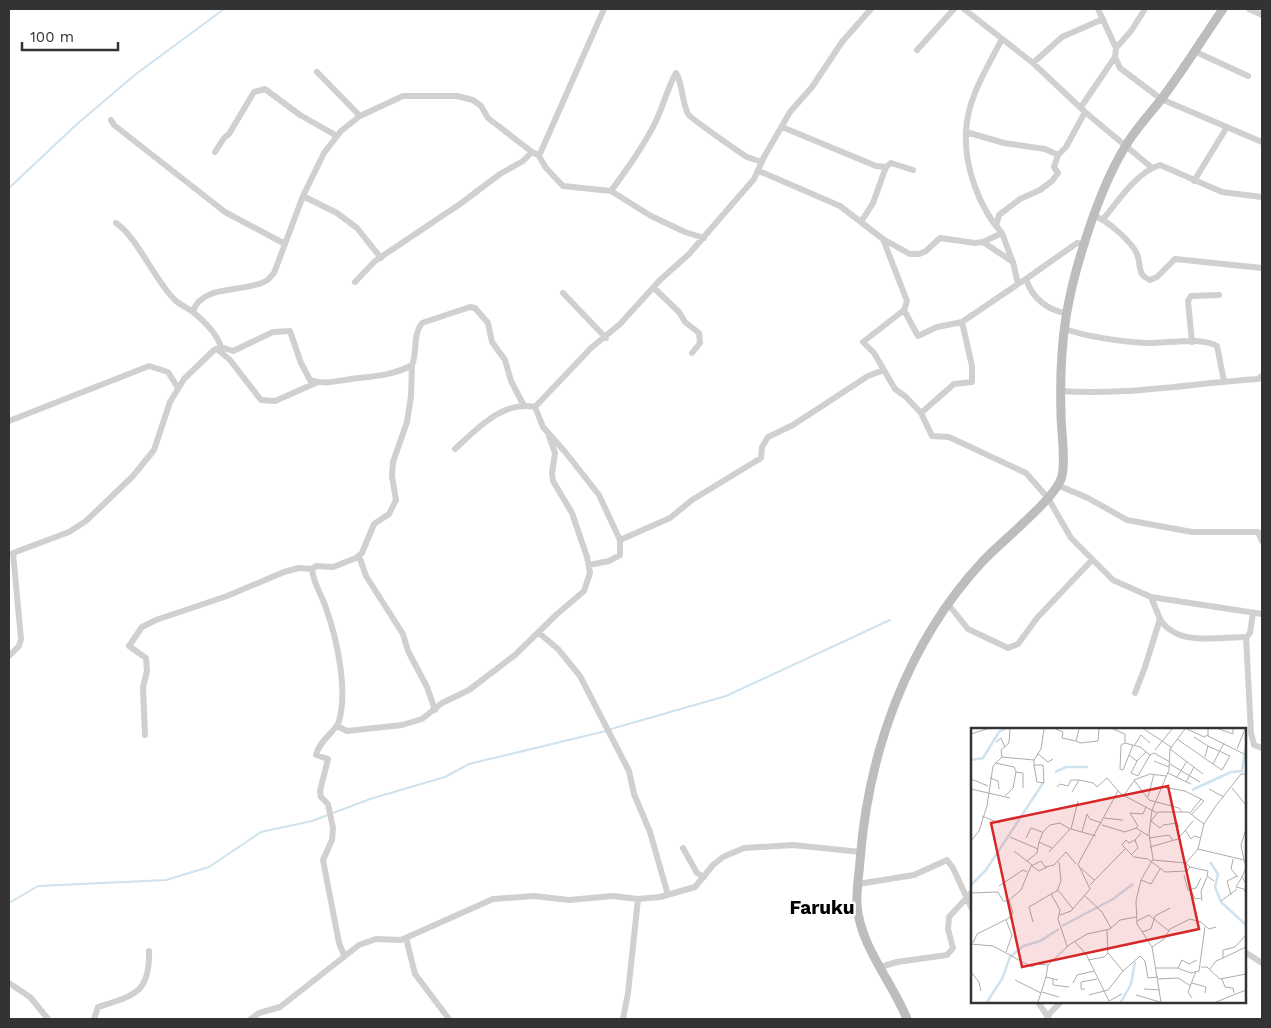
<svg xmlns="http://www.w3.org/2000/svg" width="1271" height="1028" font-family="'Work Sans',sans-serif">
  <style>
    .lines { fill: none; stroke-linecap: round; stroke-linejoin: round }
    .stream { stroke: #cfe2ee; stroke-width: 2 }
    .street { stroke: #d0d0d0; stroke-width: 6 }
    .secondary { stroke: #bdbdbd; stroke-width: 9 }
    .labels { text-anchor: middle; stroke-width: 5; stroke-linejoin: round; paint-order: stroke }
    .quarter-label { font-size: 19px; font-weight: bold; fill: #000; stroke: #fff }
    .inset-river { fill: none; stroke: #cfe2ee; stroke-width: 2.5 }
    .inset-road { fill: none; stroke: #adadad; stroke-width: 1 }
    .view { fill: #d62828; fill-opacity: 0.15; stroke: #d62828; stroke-width: 2.5 }
    .inset-edge { fill: none; stroke: #333; stroke-width: 2.5 }
  </style>
  <rect width="100%" height="100%" fill="#fff"/>
  <g class="lines">
    <!-- stream -->
    <path class="stream" d="M9,188L77,124L136,74L224,9
      M611,729L726,696L890,620
      M9,903L38,886L166,880L209,867L261,832L312,821L370,799L445,777L469,764L606,731"/>
    <!-- street -->
    <path class="street" d="M604,9L539,156L546,168L563,186L611,191L651,216L685,232L704,238
      M964,9L1033,63L1085,112L1151,167
      M1098,9L1116,48L1115,57L1120,68L1161,99L1262,142
      M1249,9L1262,15
      M1116,48L1131,31L1145,9
      M917,50L954,9
      M1194,51L1248,76
      M1033,63L1062,37L1103,19
      M317,72L360,116
      M1081,107L1115,57
      M111,120L114,125L225,212L285,244
      M782,127L876,166L886,167L891,163L913,170
      M966,132C967,99 987,68 1002,39
      M215,152L224,138L229,134L254,92L265,89L300,115L337,136
      M759,171L840,206L883,239L910,254H919L926,251L940,238L975,243L983,242L1013,262L1018,284L1026,279C1032,298 1048,311 1067,313
      M1194,181L1227,127
      M611,191C627,169 643,147 655,123C663,107 667,89 676,73C682,80 682,103 688,114C690,118 739,152 747,157C752,159 757,160 762,162
      M303,196L324,153L341,131L360,116L403,96H457L473,100L481,106L488,118L532,152
      M1094,216C1106,219 1132,242 1137,254C1142,266 1136,274 1150,280L1157,277L1175,259L1262,268
      M1104,218C1119,200 1137,172 1160,165L1222,192L1262,197
      M861,222L873,203L886,167
      M116,223C137,237 154,279 174,299C179,305 187,307 193,312C204,321 217,334 221,347
      M996,226L999,215L1020,199L1040,190L1052,181L1058,173L1054,167L1058,155
      M1002,233L1012,260
      M883,239L907,301L904,310
      M983,242L1002,233C979,208 964,166 966,132L1004,143L1045,149L1058,155L1066,147L1085,112
      M1026,279L1077,243L1086,244
      M355,282L375,261L460,204L500,174L523,161L532,152L536,154
      M654,288L679,312L685,322L699,333L700,343L692,353
      M563,293L606,338
      M193,312C200,284 245,293 266,281C269,279 272,275 274,273L303,196L337,213L357,228L381,258
      M962,322L937,327L918,336L904,310L863,342L874,353L895,389L906,397L921,413L932,436L949,437L1026,473L1048,498L1071,538L1113,580L1151,597L1262,614
      M1065,329C1091,338 1117,341 1145,343C1165,344 1200,336 1217,346L1224,381
      M1192,342L1188,301L1191,296L1219,295
      M217,349L230,360L261,400L275,401L318,382
      M1060,391C1126,396 1193,383 1258,379L1262,376
      M921,413L954,384L972,382V366L962,322L1018,284
      M9,421L149,366L168,372L178,388
      M455,449C477,429 503,400 535,407
      M1057,485L1088,498L1127,520L1192,532H1258L1262,541
      M620,540L670,518L692,500L761,458L762,447L768,437L793,425L868,376L884,370
      M359,556L366,576L403,634L408,651L427,687L435,710
      M589,565L609,561L620,555V540L599,495L566,453L543,427L535,407L591,348L620,324L660,280L689,254L754,179L764,157L790,112L812,87L842,42L871,9
      M948,604L968,629L1008,648L1018,644L1037,618L1092,560
      M1160,619C1177,647 1218,637 1247,637L1250,633L1253,613
      M539,633L558,649L580,676L629,771L634,794L650,832L668,895
      M1246,637L1251,733L1254,745L1262,748
      M9,656L19,646L21,639L13,553L69,532L86,521L133,476L154,450L170,402L184,379L214,350L221,347L233,351L273,332L290,331L301,363L310,380C326,385 335,381 351,379C373,376 392,376 412,365C418,351 412,336 422,323L470,307L475,308L488,323L492,342L505,360L511,381L523,404
      M1135,693L1145,667L1160,619L1151,597
      M337,726L347,731L402,725L422,719L442,703L469,690L515,655L556,615L584,591L590,573L587,557L572,513L553,481L552,473L555,453L549,436
      M145,735L143,687L147,671L146,658L129,646L142,627L156,620L227,596L284,572L299,568L312,569
      M683,848L697,873L704,877
      M858,884L914,875L947,860L953,868L972,909
      M406,938L415,974L449,1019
      M1245,952L1262,963
      M344,955L339,943L323,860L332,840L333,828L328,804L321,797L320,791L328,759L316,755C319,740 336,732 339,721C348,690 337,639 326,608C322,595 313,583 312,569L316,566L333,567L356,558L362,553L374,524L389,514L396,500L392,476L393,462L407,422L411,396L412,365
      M880,967L897,962L947,955L953,948L948,929L949,917L972,892
      M9,983L30,997L48,1019
      M1038,1002L1048,1017
      M94,1019L98,1007C135,995 150,993 149,951
      M251,1019L259,1013L280,1007L359,945L376,939L401,940L493,899L534,896L569,900L613,896L638,899L660,897L695,887L713,865L723,857L744,848L793,845L861,852
      M623,1019L628,993L638,899
      M1047,1019L1050,1013L1061,1002"/>
    <!-- secondary -->
    <path class="secondary" d="M907,1019C892,981 861,948 857,906C856,891 859,875 860,861C868,753 907,643 982,562C999,543 1057,498 1062,476C1066,457 1061,433 1061,413C1060,381 1061,349 1066,317C1074,268 1099,189 1125,147C1135,129 1150,114 1163,97C1184,69 1203,38 1223,9"/>
  </g>
  <g class="labels">
    <!-- quarter labels -->
    <g class="quarter-label">
      <text x="822" y="914">Faruku</text>
    </g>
  </g>
  <!-- overview -->
  <g transform="translate(971 728)">
    <rect width="275" height="275" fill="#fff"/>
    <path class="inset-river" d="M0,32L12,30L28,4L34,1M84,44L95,39H117M221,62L260,44L271,43L275,17M239,134L247,146L244,159L250,174L275,197M0,157L15,142L72,55M91,198L142,171L162,156M16,274L31,251L39,229L52,218L69,213L88,201M150,274L160,256L164,234"/>
    <path class="inset-road" d="M85,1L92,4L91,10L105,13M108,1L105,13L109,15L127,13L128,1M142,1L154,6V15L150,17L149,41L152,42L162,17M173,1L200,19M216,1L233,9L237,7M237,1V8L275,27M248,1L262,6V1M0,6L16,1M223,9L237,18L234,29M206,11L242,36L253,15M25,14L30,10L34,19M154,15L169,19L179,27L183,25L199,34M163,18L170,7L179,15M237,18L259,28L251,42L242,36M199,21L232,46M266,21L274,1M184,22L201,1M66,25L77,34L82,31M158,27L166,33L175,24M31,29L63,32L70,21L73,1M63,32V37H72L73,55L66,54L63,37M166,33L160,45L167,48L179,27M183,33L198,39M24,35L43,39L45,44L52,45V60M199,36L229,54M197,45L220,56M195,48L179,46L163,52L178,72L208,80L211,84M206,49L216,33M19,50L27,53L28,61M0,51L17,58M215,54L223,39M86,59L89,56L97,58L100,52H108M192,59L214,63L230,71M261,60L275,77M0,61L39,70M238,61L253,69M101,64L108,52L122,55L126,59L136,50L150,66L186,85M153,67L163,53M34,68L42,60L45,44M177,69L183,46M107,73L100,101L125,108M219,85L230,71L233,73M221,86L233,73M11,88L28,95L31,92M133,90L152,92M180,93L187,84H217L233,96M180,93L189,100L192,97L206,95L208,99M131,97L154,104L165,100L178,108M165,100L167,98L159,85L172,86L175,79M214,102L220,111L223,108L230,110M111,104L116,86L119,91L131,95M39,109L67,121M55,110L60,100L71,104M178,110L198,107L202,112M164,112L158,115L155,112L151,117L163,129L177,131L194,144L216,143L219,139L215,135L227,121L273,132L275,138M0,113L8,103L16,78L22,38L31,29L30,22L38,15L39,1M68,114L72,104L79,97L89,95L99,101M179,119L207,111L222,93M227,121L233,96L244,79L270,46H275M43,123L61,137M78,124L99,101M161,126L167,120L164,112L170,105M262,131L260,141L267,149M182,132L215,135M273,132L270,117L275,101M56,133L66,125L68,114L81,120M88,134L90,153L86,163L80,166L89,182L87,191L96,218M61,138L68,143L76,139M219,139L237,143L236,148L243,153M110,140L123,152M275,140L271,149L275,156M213,147L217,162L225,160L230,150M271,149L265,159L273,161L275,166M170,152L180,156L189,141M119,157L154,121M28,158L52,142L56,144M87,162L102,181M220,162L224,171L230,170M0,165L27,164L32,173H38M260,167L256,153L266,148M114,168L131,184L140,200M231,173L230,163L236,149M250,173L266,161M89,187L100,183L119,161L107,136L147,63M166,193L178,187L198,203M62,194L58,179L80,166M171,204L180,201L184,188L199,180M104,214L115,226L138,273L151,266M2,215L6,206L38,190L42,185L38,172L50,162L60,138L70,133L74,139L83,137L95,124L105,136M0,216L22,218L61,239L65,236L77,237L98,217L116,206L139,201L149,192L165,189M181,219L193,211L199,201L219,191L230,194L238,201L245,199M35,224L41,207L35,192M252,230L275,219M117,232L133,229L137,225L136,202M77,237L75,249L87,252M230,239H236L249,251L275,246M185,240H206L220,245L228,243L234,199M207,240L211,232L218,236L226,232M239,241L245,233L252,230V222L264,219L275,207M152,243L169,228L174,233L177,250L187,249M0,244L8,254L10,263M82,251V257L98,259M187,251L207,250L220,258M251,251L254,259L262,260L263,265M44,252L70,265M102,255L106,247L123,243M221,255L235,259L234,265M114,261H110V254L126,251M173,261L189,262M71,264L88,269M118,267L137,262L152,243L137,225M165,267L189,274M221,270L217,264L225,243M67,274L75,249M190,274L181,219L166,196L165,173L170,152L182,131L178,106L181,82L198,42L199,21L214,1M245,274L275,262"/>
    <path class="view" d="M197,58L228,201L51,239L20,95Z"/>
    <rect width="275" height="275" class="inset-edge"/>
  </g>
  <!-- border -->
  <rect width="1271" height="1028" fill="none" stroke="#333333" stroke-width="20"/>
  <!-- scale -->
  <path d="M22 42v8h96v-8" fill="none" stroke="#333333" stroke-width="2.5"/>
  <text x="30" y="42" font-size="15" fill="#333333" stroke="#ffffff" stroke-width="4" paint-order="stroke">100 m</text>
</svg>
